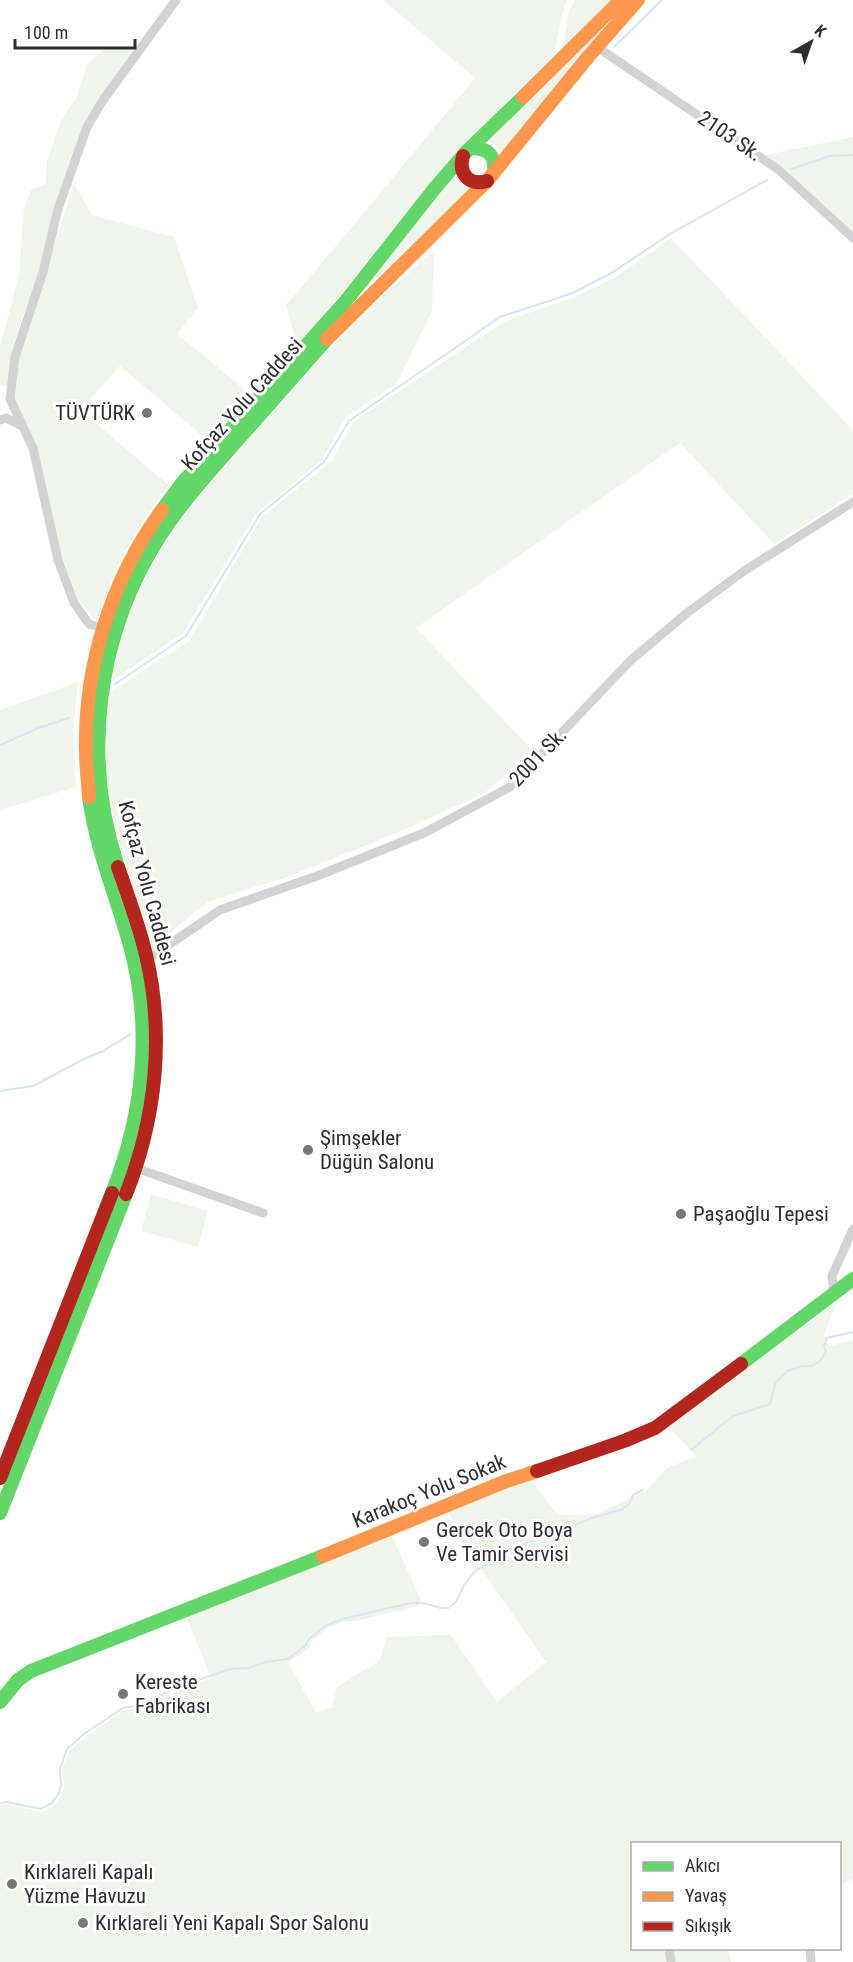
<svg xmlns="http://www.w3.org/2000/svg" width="853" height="1962" font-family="'Roboto Condensed',sans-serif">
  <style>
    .green { fill: #f0f5ec }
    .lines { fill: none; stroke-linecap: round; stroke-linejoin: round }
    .stream { stroke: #d8e6f2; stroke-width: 2 }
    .street { stroke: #d3d3d3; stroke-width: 9 }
    .fast { stroke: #63d668; stroke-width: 14 }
    .slow { stroke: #ff974d; stroke-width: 14 }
    .jam { stroke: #b3261e; stroke-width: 14 }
    .poi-dot { fill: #777; stroke: #fff; stroke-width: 2 }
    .labels { text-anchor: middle; stroke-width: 6; stroke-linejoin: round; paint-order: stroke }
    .street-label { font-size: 21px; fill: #2e2e2e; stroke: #fff }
    .poi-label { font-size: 21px; fill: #2e2e2e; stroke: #fff; text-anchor: start }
  </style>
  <rect width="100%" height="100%" fill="#fff"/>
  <!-- green -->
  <path class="green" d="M383,0H567L565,3L553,57L472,135L384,240L339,297L297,345L286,305L353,226L475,78Z
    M575,0H612L562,51L569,10Z
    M609,22L504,153L487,139Z
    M105,48L135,49L99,98L40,272L21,320L12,356L9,388L0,384V346L19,276L24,208L31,190L46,183L47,161L61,121L77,96L87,65Z
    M853,137V232L782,166L766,155Z
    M454,175L471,189L354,299Z
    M74,183L92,215L174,237L198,308L177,334L250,394L207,440L120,366L81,410L168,485L138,529L118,564L98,619L91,616L78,599L61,555L13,399L17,358Z
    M671,238L853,430V494L774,544L680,443L416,628L533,751L485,793L399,832L290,876L208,902L152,947C132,883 106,817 105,748C104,730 108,711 109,693L189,641L262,517L332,461L353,422L505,321L572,298L616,277Z
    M434,251L432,311L397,383L346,417L322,460L255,515L183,633L110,682L124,626L138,593L159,552L184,515L225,466L357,318Z
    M78,682L73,730L76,787L0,810V710Z
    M151,1194L208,1211L198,1247L141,1231Z
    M836,1303L824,1335L829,1346L853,1340V1879L840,1886V1844H632V1948L729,1949L731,1962H0V1805L6,1804L41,1812L55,1805L61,1796L64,1786L62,1770L69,1751L86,1736L124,1710L141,1708L157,1699L211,1678L186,1616L391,1534L421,1600L418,1606L356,1621H347L329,1627L313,1640L309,1648L288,1663L316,1712L332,1707L337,1687L379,1661L387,1637L451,1635L497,1702L546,1662L481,1569H474L448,1510L531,1481L558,1515L597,1514L646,1491L667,1468L696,1456L668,1426L745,1368Z"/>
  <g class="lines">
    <!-- stream -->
    <path class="stream" d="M614,47L662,0
      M791,169L830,156L853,155
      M115,684L186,636L260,514L324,462L349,421L500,317L573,293L613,272L670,234L767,180
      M0,745L36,729L69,718
      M0,1091L33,1086L84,1059L103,1051L131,1034
      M691,1450L733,1416L770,1404L776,1382L788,1371L802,1366H812L820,1361L826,1352L824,1345L827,1338L853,1332
      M0,1803L7,1802L41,1809L52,1803L59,1793L61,1785L60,1769L67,1749L84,1734L123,1708L140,1705L176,1688L230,1669L248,1668L266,1662L288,1659L306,1645L309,1639L327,1625L346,1618L411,1603H423L441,1608H448L456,1602L464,1585L475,1571L484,1566L529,1542L595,1517L621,1510L629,1504L633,1495L643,1490"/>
    <!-- street -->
    <path class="street" d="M597,47L779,170L853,238
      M0,420L6,418L22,426
      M107,630L89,624L74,603L58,560L33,448L10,399L15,357L43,272L58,209L87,127L103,100L176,0
      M148,959L220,910L317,876L424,833L510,787L631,660L687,613L744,571L853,502
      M136,1168L263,1213
      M834,1294L832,1276L853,1229
      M669,1948L671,1962
      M810,1948L811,1962"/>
    <!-- fast -->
    <path class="fast" d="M472,148C488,148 496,156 494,172
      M162,510L183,482L345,302L435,188L467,151L523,97
      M89,797C96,848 115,893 129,942C153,1025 144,1113 112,1193
      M118,867C81,756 97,634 160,536C184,499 214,467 243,434C271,403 299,370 327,339
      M741,1364L853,1279
      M0,1513L126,1194
      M0,1702L18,1680L31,1671L323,1556"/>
    <!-- slow -->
    <path class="slow" d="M523,97L621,0
      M327,339L487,181L588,57L638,0
      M89,797C88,782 86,766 86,751C84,666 112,578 162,510
      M323,1556L504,1482L537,1471"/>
    <!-- jam -->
    <path class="jam" d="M463,156C458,174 469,186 487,181
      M118,867C128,896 139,925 146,955C165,1035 156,1118 126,1194
      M537,1471L624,1441L655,1428L741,1364
      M0,1478L112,1193"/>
  </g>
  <!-- markers -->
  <g class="poi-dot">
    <circle cx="147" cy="413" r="6"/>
    <circle cx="308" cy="1150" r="6"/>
    <circle cx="681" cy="1214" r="6"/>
    <circle cx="424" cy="1542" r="6"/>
    <circle cx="123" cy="1694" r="6"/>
    <circle cx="12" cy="1884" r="6"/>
    <circle cx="83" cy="1923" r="6"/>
  </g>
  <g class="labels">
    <!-- street labels -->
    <g class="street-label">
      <text transform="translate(730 136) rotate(34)" y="7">2103 Sk.</text>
      <text transform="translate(242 404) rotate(-48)" y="7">Kofçaz Yolu Caddesi</text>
      <text transform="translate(538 757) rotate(-46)" y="7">2001 Sk.</text>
      <text transform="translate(147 883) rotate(75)" y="7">Kofçaz Yolu Caddesi</text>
      <text transform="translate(429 1491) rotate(-22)" y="7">Karakoç Yolu Sokak</text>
    </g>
    <!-- poi labels -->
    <g class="poi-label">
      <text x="135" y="420" text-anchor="end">TÜVTÜRK</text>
      <text x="320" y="1145">Şimşekler<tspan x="320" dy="24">Düğün Salonu</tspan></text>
      <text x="693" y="1221">Paşaoğlu Tepesi</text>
      <text x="436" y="1537">Gercek Oto Boya<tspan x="436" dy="24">Ve Tamir Servisi</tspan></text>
      <text x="135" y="1689">Kereste<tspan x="135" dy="24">Fabrikası</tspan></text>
      <text x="24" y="1879">Kırklareli Kapalı<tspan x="24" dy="24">Yüzme Havuzu</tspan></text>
      <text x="95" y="1930">Kırklareli Yeni Kapalı Spor Salonu</text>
    </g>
  </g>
  <!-- legend -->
  <rect x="631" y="1842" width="210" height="108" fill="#ffffff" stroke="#ababab" stroke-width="1.5"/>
  <rect x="643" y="1862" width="30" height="9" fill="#63d668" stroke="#ababab" stroke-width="1.5"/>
  <text x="685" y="1872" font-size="18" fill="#2e2e2e">Akıcı</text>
  <rect x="643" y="1892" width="30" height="9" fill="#ff974d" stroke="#ababab" stroke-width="1.5"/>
  <text x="685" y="1902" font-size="18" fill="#2e2e2e">Yavaş</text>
  <rect x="643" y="1922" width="30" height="9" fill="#b3261e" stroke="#ababab" stroke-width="1.5"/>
  <text x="685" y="1932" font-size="18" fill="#2e2e2e">Sıkışık</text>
  <!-- north arrow -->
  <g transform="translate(811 42) rotate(40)" stroke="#ffffff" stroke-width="4.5" paint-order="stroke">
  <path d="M0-4.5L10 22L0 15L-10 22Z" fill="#2e2e2e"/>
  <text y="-9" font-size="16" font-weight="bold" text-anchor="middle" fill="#2e2e2e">K</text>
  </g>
  <!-- scale -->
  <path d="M15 39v9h120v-9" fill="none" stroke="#2e2e2e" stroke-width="3"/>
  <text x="24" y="39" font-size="18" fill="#2e2e2e" stroke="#ffffff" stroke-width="4.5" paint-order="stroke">100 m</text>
</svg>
